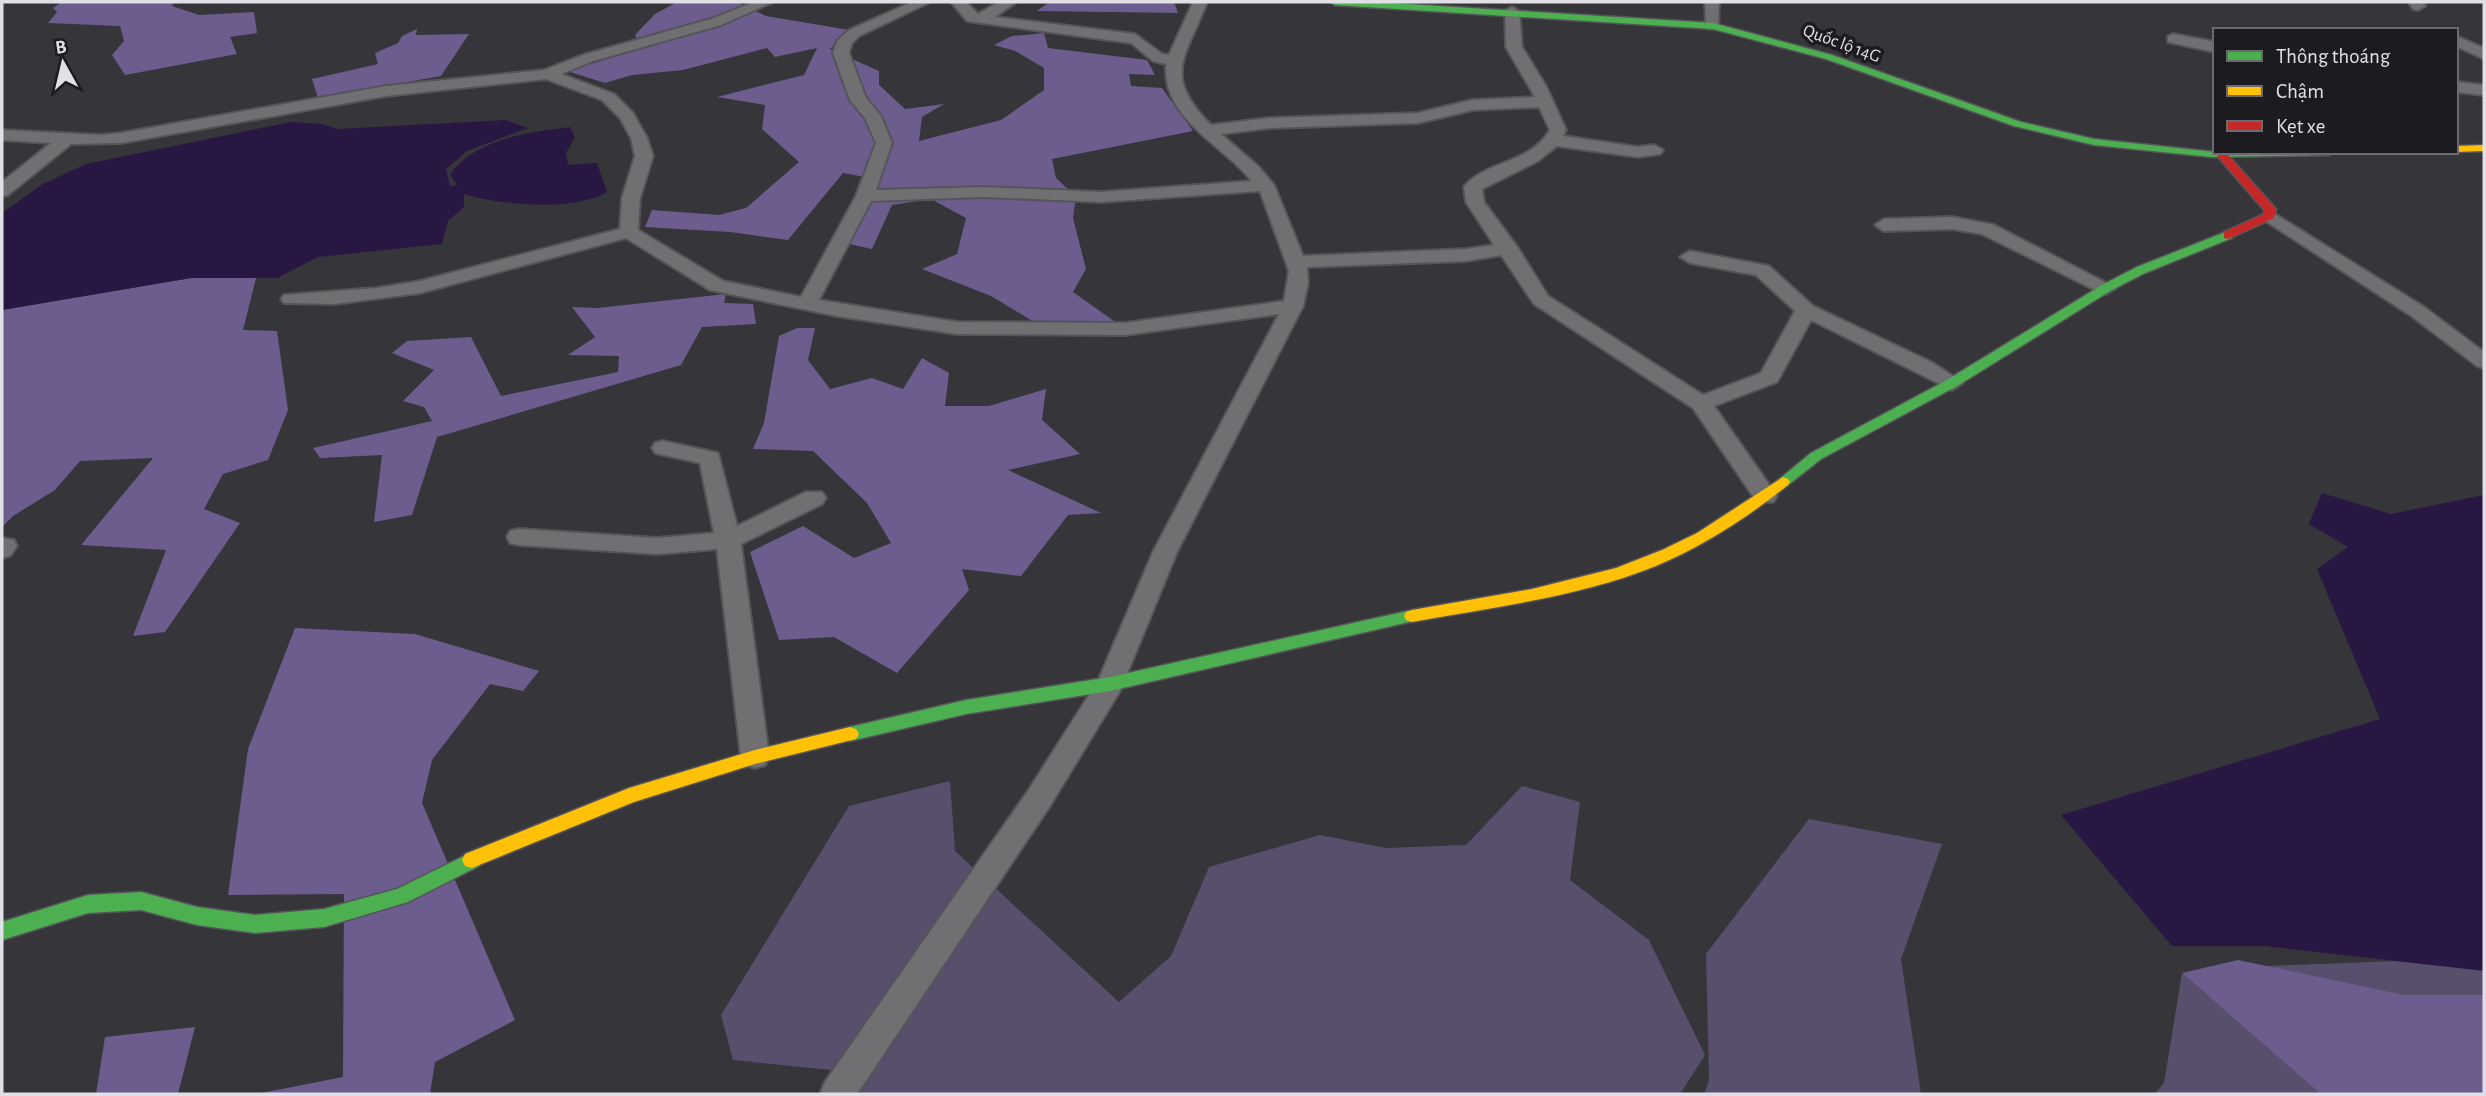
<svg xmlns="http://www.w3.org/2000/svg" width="2486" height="1096" font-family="'Alegreya Sans',sans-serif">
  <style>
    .green { fill: #584f6d }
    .forest { fill: #6c5d8e }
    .water { fill: #281743 }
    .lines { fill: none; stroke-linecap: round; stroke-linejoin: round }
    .street-casing { stroke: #555459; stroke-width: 4 }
    .fast-casing { stroke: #555459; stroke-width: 3 }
    .slow-casing { stroke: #555459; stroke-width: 3 }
    .jam-casing { stroke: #555459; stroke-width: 3 }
    .street { fill: #707073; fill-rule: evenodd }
    .fast { fill: #4caf50; fill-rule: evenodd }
    .slow { fill: #ffc107; fill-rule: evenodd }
    .jam { fill: #c62828; fill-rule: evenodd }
    .labels { text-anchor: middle; stroke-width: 7; stroke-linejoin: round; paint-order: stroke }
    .far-street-label { font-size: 18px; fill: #e1e0e6; stroke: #1c1b1f }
  </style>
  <rect width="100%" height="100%" fill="#36353a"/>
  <!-- green -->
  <path class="green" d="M950,781L955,851L1119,1002L1171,956L1209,867L1320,835L1386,848L1466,845L1522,786L1580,802L1570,880L1649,940L1705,1055L1680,1094H857L870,1074L733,1060L721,1015L849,806Z
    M1809,819L1942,844L1901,959L1921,1094H1704L1709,1080L1706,954Z
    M2396,961L2484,969V1094H2155L2164,1083L2182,973L2227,1012L2268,966Z"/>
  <!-- forest -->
  <path class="forest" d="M62,2H174L172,6L199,15L254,12L257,33L230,37L237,54L125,75L112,55L124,41L120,26L48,23L57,12L53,8Z
    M677,2H737L766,16L849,30L830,49L879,71V85L905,109L944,104L922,117L919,141L1001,120L1044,90V68L1015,51L994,45L1012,36L1044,33L1048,48L1147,60L1155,75L1129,74L1131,86L1162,88L1193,131L1052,159L1056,178L1076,197L1073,218L1086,269L1073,292L1114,321L1034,322L991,296L922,269L957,254L966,218L931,199L892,205L872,249L845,243L876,179L843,173L788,240L730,232L645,227L652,210L719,215L746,208L799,162L762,129L765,105L717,97L804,75L817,48L775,57L767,48L683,70L632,75L605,83L567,71L641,49L635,35L655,14Z
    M1059,2H1174L1178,13L1037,11L1048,3Z
    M417,29L416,35L469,34L441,76L318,98L312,79L378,64L375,53L398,43L402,36Z
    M191,278H256L243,330L277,331L288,410L268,460L223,474L204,509L240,523L165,632L133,636L166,550L81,545L153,458L80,461L55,490L13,516L2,527V310Z
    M726,294L724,303L753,304L756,324L702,327L681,365L437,437L412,515L374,522L382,455L320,458L313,448L432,421L424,407L403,401L434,370L392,353L407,341L471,337L501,396L618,372L619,356L568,355L595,337L572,307L597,308Z
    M797,328H815L808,360L830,389L872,378L903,389L922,358L949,373L945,406H989L1046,389L1042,420L1080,454L1008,470L1101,513L1068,515L1021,576L962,569L969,590L897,673L834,637L779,640L750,552L803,526L854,558L891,543L867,503L813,451L753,449L764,423L779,336Z
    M295,628L415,634L539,671L523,691L490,684L432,760L422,803L515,1020L435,1062L430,1094H256L343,1077L344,894L228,895L248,749Z
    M2238,960L2404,995H2484V1094H2321L2182,973Z
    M195,1027L178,1094H96L105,1037Z"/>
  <!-- water -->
  <path class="water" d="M506,120L528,128L467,151L446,169L450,186L457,185L450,174C476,139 528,132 570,127L575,137L566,153L568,165L597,163L607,192C575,212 500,205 464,194V207L448,221L442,244L318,257L277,278H191L2,310V213L43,184L86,164L291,122L322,124L337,129Z
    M2322,493L2391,514L2484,495V971L2265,946H2172L2061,815L2380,719L2317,569L2348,547L2309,524Z"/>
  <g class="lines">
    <!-- street casing -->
    <g class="street-casing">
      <path id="street" d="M754,2H773L721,25L593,61L561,74L614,94L633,113L647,138L653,156L640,198L638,230L723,281L801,297L856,196L876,143L865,118L850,100L833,53L837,41L849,30L912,2H930L859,36L852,43L849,53L866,98L881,116L892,143L876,190L984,187L1101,192L1252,181C1222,144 1162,119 1166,64L1153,61L1131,43L967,21L951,2H966L978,14L999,2H1016L995,17L1135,34L1162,54L1169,55L1193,2H1207C1186,57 1161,75 1211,125L1269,118L1418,113L1472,100L1535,97L1506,47L1505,11L1512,7L1519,11L1522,47L1546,86L1566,130L1563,136L1638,147L1654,145L1663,150L1660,154L1638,157L1557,146L1538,161L1482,189L1484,202L1518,248L1548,296L1703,395L1761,373L1795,311L1756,275L1690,263L1680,257L1690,251L1769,266L1813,306L1933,363L1963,383L1952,390L1811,320L1777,382L1714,406L1777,496L1773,502H1757L1693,408L1534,304L1501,255L1466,261L1307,267L1308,283L1303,306L1177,552L1120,691L1048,809L857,1094H820L825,1082L1028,791L1098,681L1153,552L1279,314L1125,335L957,334L837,316L710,290L626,238L420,293L334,304L284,303L281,299L284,295L377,288L420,281L620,229L622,198L635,156L631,138L620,118L602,100L546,79L386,96L121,143L71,144L8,195L2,196V182L51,143L2,140V130L100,135L121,133L386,86L544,70L583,55L711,19ZM1539,107L1550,130C1529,165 1486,160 1464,187L1466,202L1494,245L1466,249L1303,256L1274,185L1259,167L1221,134L1269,128L1418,123L1473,110ZM1260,191L1289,271L1284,301L1125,323L957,322L819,300L871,201L984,197L1101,202Z
        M1705,2H1719L1718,29H1708L1706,26Z
        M2409,2H2423L2425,6L2418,10L2413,9Z
        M2173,34L2215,42V52L2168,42V36Z
        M2456,36L2484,48V59L2456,46Z
        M2456,82L2484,85V95L2456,92Z
        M2270,211L2424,307L2484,352V368L2477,366L2410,315L2264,220L2261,216Z
        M1952,217L1994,225L2116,288L2106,294L2099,292L1982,234L1952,229L1884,231L1875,225L1884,219Z
        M663,441L718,453L737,526L806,492H822L826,498L822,504L741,544L769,757L765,765L755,768L745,765L741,757L717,549L657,554L519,545L510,543L507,537L510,531L519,529L657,538L714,533L700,463L655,453L652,448L655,443Z
        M2,538L14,540L17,546L11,555L2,558Z"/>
    </g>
    <!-- fast casing -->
    <g class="fast-casing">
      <path id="fast" d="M1330,2H1375L1713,23L1832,55L2021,122L2094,139L2215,152H2334L2329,155L2211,157L2094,145L2014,126L1826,59L1713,29L1335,5Z
        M2228,231L2232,232V238L2145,273L2110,291L1957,386L1821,459L1788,485L1783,487L1776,482L1811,453L1947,380L2102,285L2137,267Z
        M1412,610L1418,612L1420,616L1418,620L1110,691L966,714L850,741L844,739L841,734L844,729L850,727L966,700L1110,677Z
        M472,852L479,854L482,860L479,866L408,902L324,927L255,933L197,925L141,910L88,913L2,940V922L88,895L141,892L197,907L255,915L324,909L397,889Z"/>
    </g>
    <!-- slow casing -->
    <g class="slow-casing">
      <path id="slow" d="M2484,145V151L2456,152V146Z
        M1783,477L1788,479L1790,482L1788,485C1748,517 1704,546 1656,566C1579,597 1494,607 1412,622L1406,620L1404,616L1406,612L1412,610L1532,589L1616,568L1662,550L1697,533Z
        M850,727L856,729L859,734L856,739L755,764L634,802L472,868L465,866L462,860L465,854L629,788L755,750Z"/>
    </g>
    <!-- jam casing -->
    <g class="jam-casing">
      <path id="jam" d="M2223,153L2227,154L2276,209L2274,218L2228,239L2224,238V232L2264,214V210L2219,158L2217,156Z"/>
    </g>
    <!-- street -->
    <use href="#street" class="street"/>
    <!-- fast -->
    <use href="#fast" class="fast"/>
    <!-- slow -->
    <use href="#slow" class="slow"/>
    <!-- jam -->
    <use href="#jam" class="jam"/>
  </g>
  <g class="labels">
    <!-- far-street labels -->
    <g class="far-street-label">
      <text transform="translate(1842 43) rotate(20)" y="6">Quốc lộ 14G</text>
    </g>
  </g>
  <!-- border -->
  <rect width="2486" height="1096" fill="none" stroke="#e1e0e6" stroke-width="7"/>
  <!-- legend -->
  <rect x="2213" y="28" width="245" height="126" fill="#1c1b1f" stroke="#6b6a6f" stroke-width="2"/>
  <rect x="2227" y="51" width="35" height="10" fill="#4caf50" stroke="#6b6a6f" stroke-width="2"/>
  <text x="2276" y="63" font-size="21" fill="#e1e0e6">Thông thoáng</text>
  <rect x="2227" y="86" width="35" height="10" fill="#ffc107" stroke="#6b6a6f" stroke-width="2"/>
  <text x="2276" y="98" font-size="21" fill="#e1e0e6">Chậm</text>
  <rect x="2227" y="121" width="35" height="10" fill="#c62828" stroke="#6b6a6f" stroke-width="2"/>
  <text x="2276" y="133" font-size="21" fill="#e1e0e6">Kẹt xe</text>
  <!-- north arrow -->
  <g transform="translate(63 63) rotate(352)" stroke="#1c1b1f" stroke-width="5" paint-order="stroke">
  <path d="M0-5L12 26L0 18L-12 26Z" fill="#e1e0e6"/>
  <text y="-10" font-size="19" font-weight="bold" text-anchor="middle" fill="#e1e0e6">B</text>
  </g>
</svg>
